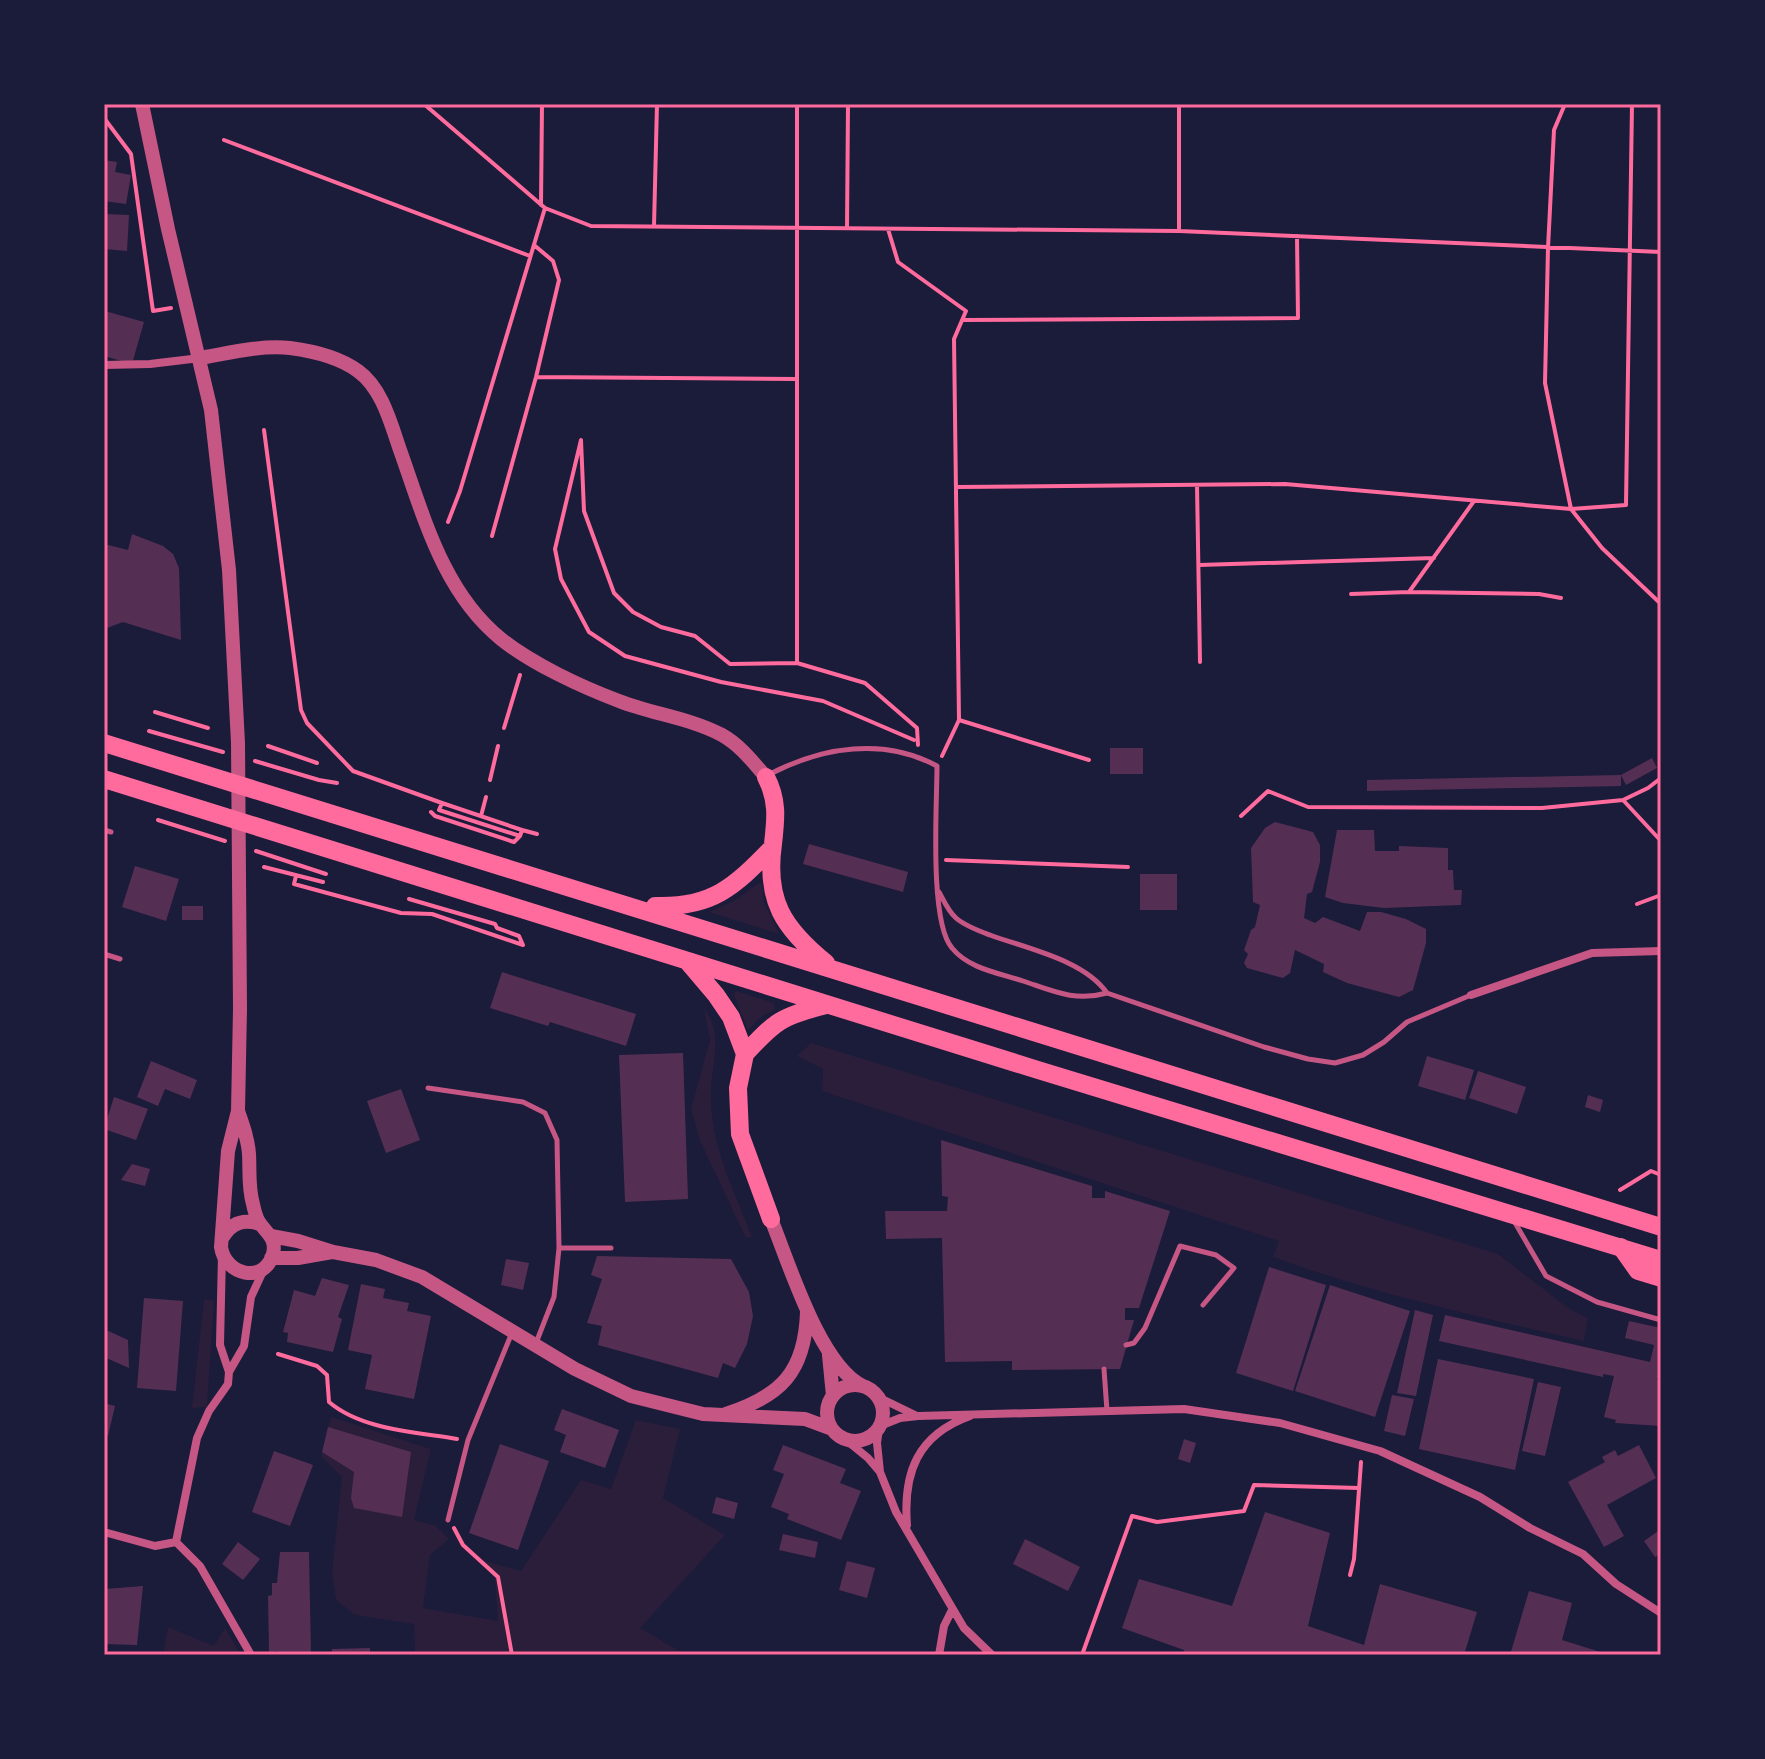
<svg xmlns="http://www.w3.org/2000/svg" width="1765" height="1759" font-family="'DM Sans',sans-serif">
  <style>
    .green { fill: #2a1e3b }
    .building { fill: #542f53 }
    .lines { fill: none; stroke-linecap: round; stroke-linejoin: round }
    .path { stroke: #ff6b9d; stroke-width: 4 }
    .service { stroke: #c65784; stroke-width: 5 }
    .minor { stroke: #c65784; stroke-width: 8 }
    .tertiary { stroke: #c65784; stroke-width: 14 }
    .trunk { stroke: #ff6b9d; stroke-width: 18 }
    .neatline { fill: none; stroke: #ff6b9d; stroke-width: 3 }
  </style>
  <rect width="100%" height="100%" fill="#1b1b3a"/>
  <!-- green -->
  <path class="green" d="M759,883L762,885L764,902L779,934L709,912L734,901Z
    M736,991L774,1003L775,1010L762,1016L748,1030L734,995Z
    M704,1008C723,1034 713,1058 711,1087C709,1145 732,1184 752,1237L746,1238L700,1141L691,1109L710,1040Z
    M811,1043L1498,1254L1568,1308L1588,1318L1584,1341C1479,1317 1375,1294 1273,1257L1279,1241L822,1091L823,1069L797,1056Z
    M204,1300H214L207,1407L192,1408Z
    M331,1417L431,1449L414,1520L436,1526L449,1539L430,1555L423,1608L498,1621L495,1578L475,1558L521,1571L581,1480L611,1489L636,1420L680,1429L663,1498L725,1535L640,1628L686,1655H415L414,1624L355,1615L336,1600L332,1572L342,1477L321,1456Z
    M168,1627L214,1646L225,1628L241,1655H163Z"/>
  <!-- building -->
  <path class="building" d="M104,160L117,162L115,172L131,175L126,204L104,201Z
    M104,214L129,215L127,251L104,249Z
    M105,311L144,322L132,364L104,356Z
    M132,534L163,546L173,554L179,568L181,640L123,622L104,629V544L128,550Z
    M1110,748H1143V774H1110Z
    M1652,758L1657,768L1626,785L1621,775Z
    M1621,775V786L1367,791V780Z
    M1275,822L1313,832L1320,845V862L1312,892L1307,894L1304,918L1315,923L1323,917L1360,931L1367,912H1381L1406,919L1426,929V943L1413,990L1399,997L1347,983L1323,972L1324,964L1295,950L1290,973L1283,978L1247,968L1244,963L1248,954L1244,950L1251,930L1255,927L1260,905L1253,902L1251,848L1265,828Z
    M1337,830H1374L1375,851H1399V846L1448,848V870H1453L1454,890H1462L1461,905L1384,908L1343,903L1325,897Z
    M809,844L908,872L903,892L803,864Z
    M135,866L179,879L166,921L122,907Z
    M1140,874H1177V910H1140Z
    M182,906H203V920H182Z
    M502,972L636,1014L626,1046L550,1022L548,1026L490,1008Z
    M683,1053L688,1199L625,1202L619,1055Z
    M1427,1056L1474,1070L1465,1100L1418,1086Z
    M151,1061L197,1080L190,1099L165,1089L158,1106L137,1097Z
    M1478,1071L1526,1087L1517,1114L1469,1098Z
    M401,1089L420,1140L386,1153L367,1101Z
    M1588,1095L1603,1100L1600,1112L1585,1107Z
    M114,1097L148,1109L136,1140L104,1129Z
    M941,1140L1092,1186V1198H1105V1191L1170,1211L1139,1308H1125V1320H1134L1120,1369L1012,1370V1361L945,1362L942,1238L886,1239L885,1211H947L948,1197L942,1196Z
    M132,1164L150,1169L145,1186L121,1180Z
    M597,1256L731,1259L749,1292L753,1316L747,1344L735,1368L723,1363L718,1378L598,1345L602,1326L587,1323L602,1279L591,1275Z
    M506,1259L529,1263L523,1290L501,1285Z
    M1269,1267L1326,1285L1293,1391L1236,1373Z
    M322,1278L349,1285L338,1317L342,1319L333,1352L287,1342L288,1333L283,1332L294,1290L315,1296Z
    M361,1284L385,1289L383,1298L409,1303L407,1311L431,1316L414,1399L365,1389L372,1355L348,1350Z
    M1330,1285L1410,1311L1375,1417L1295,1391Z
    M144,1298L183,1301L176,1391L137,1388Z
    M1415,1310L1433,1315L1416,1396L1397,1393Z
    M1445,1315L1650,1362L1654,1345L1625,1338L1629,1321L1661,1328V1375H1659L1657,1380H1661V1426L1615,1423L1616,1420L1604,1417L1614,1376L1603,1374V1377L1439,1341Z
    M104,1329L128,1340L129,1368L104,1357Z
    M1438,1359L1534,1379L1515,1470L1419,1449Z
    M1538,1382L1561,1387L1545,1456L1522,1451Z
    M1392,1395L1414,1399L1405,1436L1384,1431Z
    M104,1403L115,1406L108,1436L104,1435Z
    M562,1409L619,1430L605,1468L560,1452L566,1435L554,1430Z
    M328,1427L411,1452L402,1517L354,1508L351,1498L354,1472L322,1452Z
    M1184,1439L1196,1443L1190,1463L1178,1459Z
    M500,1444L549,1461L518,1550L469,1533Z
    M783,1445L846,1469L840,1483L861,1491L841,1540L787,1519L789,1514L771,1507L784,1474L773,1470Z
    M1639,1445L1656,1478L1607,1505L1624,1536L1604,1547L1568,1482L1605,1462L1602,1457L1615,1450L1618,1456Z
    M274,1451L313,1465L290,1526L252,1512Z
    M716,1497L738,1503L734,1519L712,1513Z
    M1265,1512L1330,1533L1308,1626L1364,1645L1380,1584L1477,1612L1464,1655H1183L1184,1650L1122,1628L1139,1579L1232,1606Z
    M1661,1529V1553L1655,1557L1644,1541Z
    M783,1534L818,1542L815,1558L779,1550Z
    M1025,1539L1080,1567L1068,1591L1013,1564Z
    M238,1542L260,1559L243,1580L222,1564Z
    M280,1552H309L311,1655H280L279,1651L269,1652L268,1596L272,1595V1583H277Z
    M847,1561L875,1568L867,1598L839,1590Z
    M143,1586L137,1645L104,1644L105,1589Z
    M1529,1591L1572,1603L1562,1640L1610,1655H1510Z
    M370,1648V1655H332V1649Z"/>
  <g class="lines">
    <!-- path -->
    <path class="path" d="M424,104L545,208L460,491L448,522
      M797,104V663L865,683L917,728L918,745
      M104,118L131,154L153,311L171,308
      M224,140L530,256
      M541,205L542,104
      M545,208L591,226L1179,231L1661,252
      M654,226L657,104
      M847,228L848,104
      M888,229L898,262L966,311L954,339L959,720L942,756
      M1179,231V104
      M963,320L1298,318L1297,236
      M536,377L797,379
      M264,430L301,710L307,723L353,771L442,803
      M1197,485L1200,662
      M956,487L1285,484L1571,509L1545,383L1548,248L1554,130L1565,104
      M1571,509L1626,505L1632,104
      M1571,509L1602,548L1661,604
      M492,536L536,377L559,280L553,261L534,245
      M1199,565L1434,558
      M1409,592L1539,594L1561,598
      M1351,594L1409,592L1474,501
      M797,663L730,664L695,636L661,627L633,612L614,593L584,511L581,440L555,549L561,579L589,632L625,656L721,682L823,701L914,740
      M155,712L208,728
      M959,720L1089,760
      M504,728L520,675
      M149,731L223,752
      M268,746L317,763
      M255,761L319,780L337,783
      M490,780L498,746
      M1623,800L1648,788L1661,778
      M442,803L522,830L520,836L439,810Z
      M431,812L435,816L514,842L520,836
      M481,816L486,797
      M1241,816L1268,791L1308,807L1542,808L1623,800L1661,841
      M158,820L225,841
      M522,830L537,834
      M256,851L326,874
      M946,860L1128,867
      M264,867L323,882
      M296,876L294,884L401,913L432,914L523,945
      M409,899L495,924L497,928L519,936L523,945
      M1637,904L1661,895
      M1620,1190L1651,1171L1661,1175
      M278,1354L317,1366L327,1375L329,1402C362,1430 416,1432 457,1439
      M454,1528L463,1545L498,1577L512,1655
      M1350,1575L1354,1559L1361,1462
      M1082,1655L1132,1516L1157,1522L1244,1511L1254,1485L1359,1488"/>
    <!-- service -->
    <path class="service" d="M770,774C822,747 884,737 937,766C937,804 929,922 952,948C969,969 999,973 1023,981C1053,991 1075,1002 1107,993C1084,960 1028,949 990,935C979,931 965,926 956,918C948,911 944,901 939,892
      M104,830L111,832
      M104,954L120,959
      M1107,993L1264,1047L1308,1059L1335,1063L1363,1055L1384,1042L1407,1022L1471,995
      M428,1088L523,1102L545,1113L557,1140L559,1248H611
      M1514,1221L1546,1276L1597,1302L1661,1320
      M536,1343L554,1297L559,1248
      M1126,1345L1134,1343L1145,1328L1180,1246L1216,1255L1234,1268L1203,1305
      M1104,1369L1107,1411
      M448,1520L468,1440L511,1335"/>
    <!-- minor -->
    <path class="minor" d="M104,365L150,364L200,358
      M1471,995L1592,953L1661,951
      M222,1254L220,1345L229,1372
      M878,1397L917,1416
      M880,1426L900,1418L918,1416L1184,1409L1280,1423L1380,1451L1480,1497L1530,1528L1583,1554L1616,1584L1661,1613
      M879,1429L877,1443L880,1472L896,1512L964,1628L992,1655
      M846,1440L868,1458L880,1472
      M907,1525C903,1473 917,1435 970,1416
      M104,1532L155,1546L176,1542
      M176,1542L197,1438L209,1411L228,1384L229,1372L244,1346L251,1297L264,1269
      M176,1542L200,1566L251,1655
      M939,1655L944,1626L952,1610"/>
    <!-- tertiary -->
    <path class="tertiary" d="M142,104L168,229L211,410L229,570L238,743L240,1009L238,1111L228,1151L221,1247C225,1275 264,1285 273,1254C277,1238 266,1233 259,1222C256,1217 254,1209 253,1204C248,1187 250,1171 249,1154C248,1139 243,1125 238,1111
      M200,358C229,353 260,345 290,348C313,351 339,357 358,371C382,388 391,424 400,450C424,517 443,592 501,639C532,664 582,687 619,701C652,714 690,718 722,735C740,745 753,762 766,777
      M771,1219C789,1263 820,1366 863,1386
      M271,1236L298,1241L333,1252L376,1260L422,1277L575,1369L631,1396L703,1414L805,1419L832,1429
      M223,1237C232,1222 244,1219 260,1224
      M271,1258H298L332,1252
      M829,1355L833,1396
      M827 1413a28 28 0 1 1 56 0a28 28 0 1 1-56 0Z
      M726,1414C781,1396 805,1372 807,1312"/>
    <!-- trunk -->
    <path class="trunk" d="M104,743L1661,1227
      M766,777C778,800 776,818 773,844C765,900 783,928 826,963
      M104,779L1038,1070L1661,1260
      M655,906C712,908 734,887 772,848
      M688,962L716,995L731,1017L745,1054L738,1088L740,1134L771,1219
      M745,1054C775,1021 782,1016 826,1005
      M1621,1247L1638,1271L1661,1278"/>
  </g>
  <!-- border -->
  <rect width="1765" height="1759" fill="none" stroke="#1b1b3a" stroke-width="212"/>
  <rect x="106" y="106" width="1553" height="1547" class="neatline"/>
</svg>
